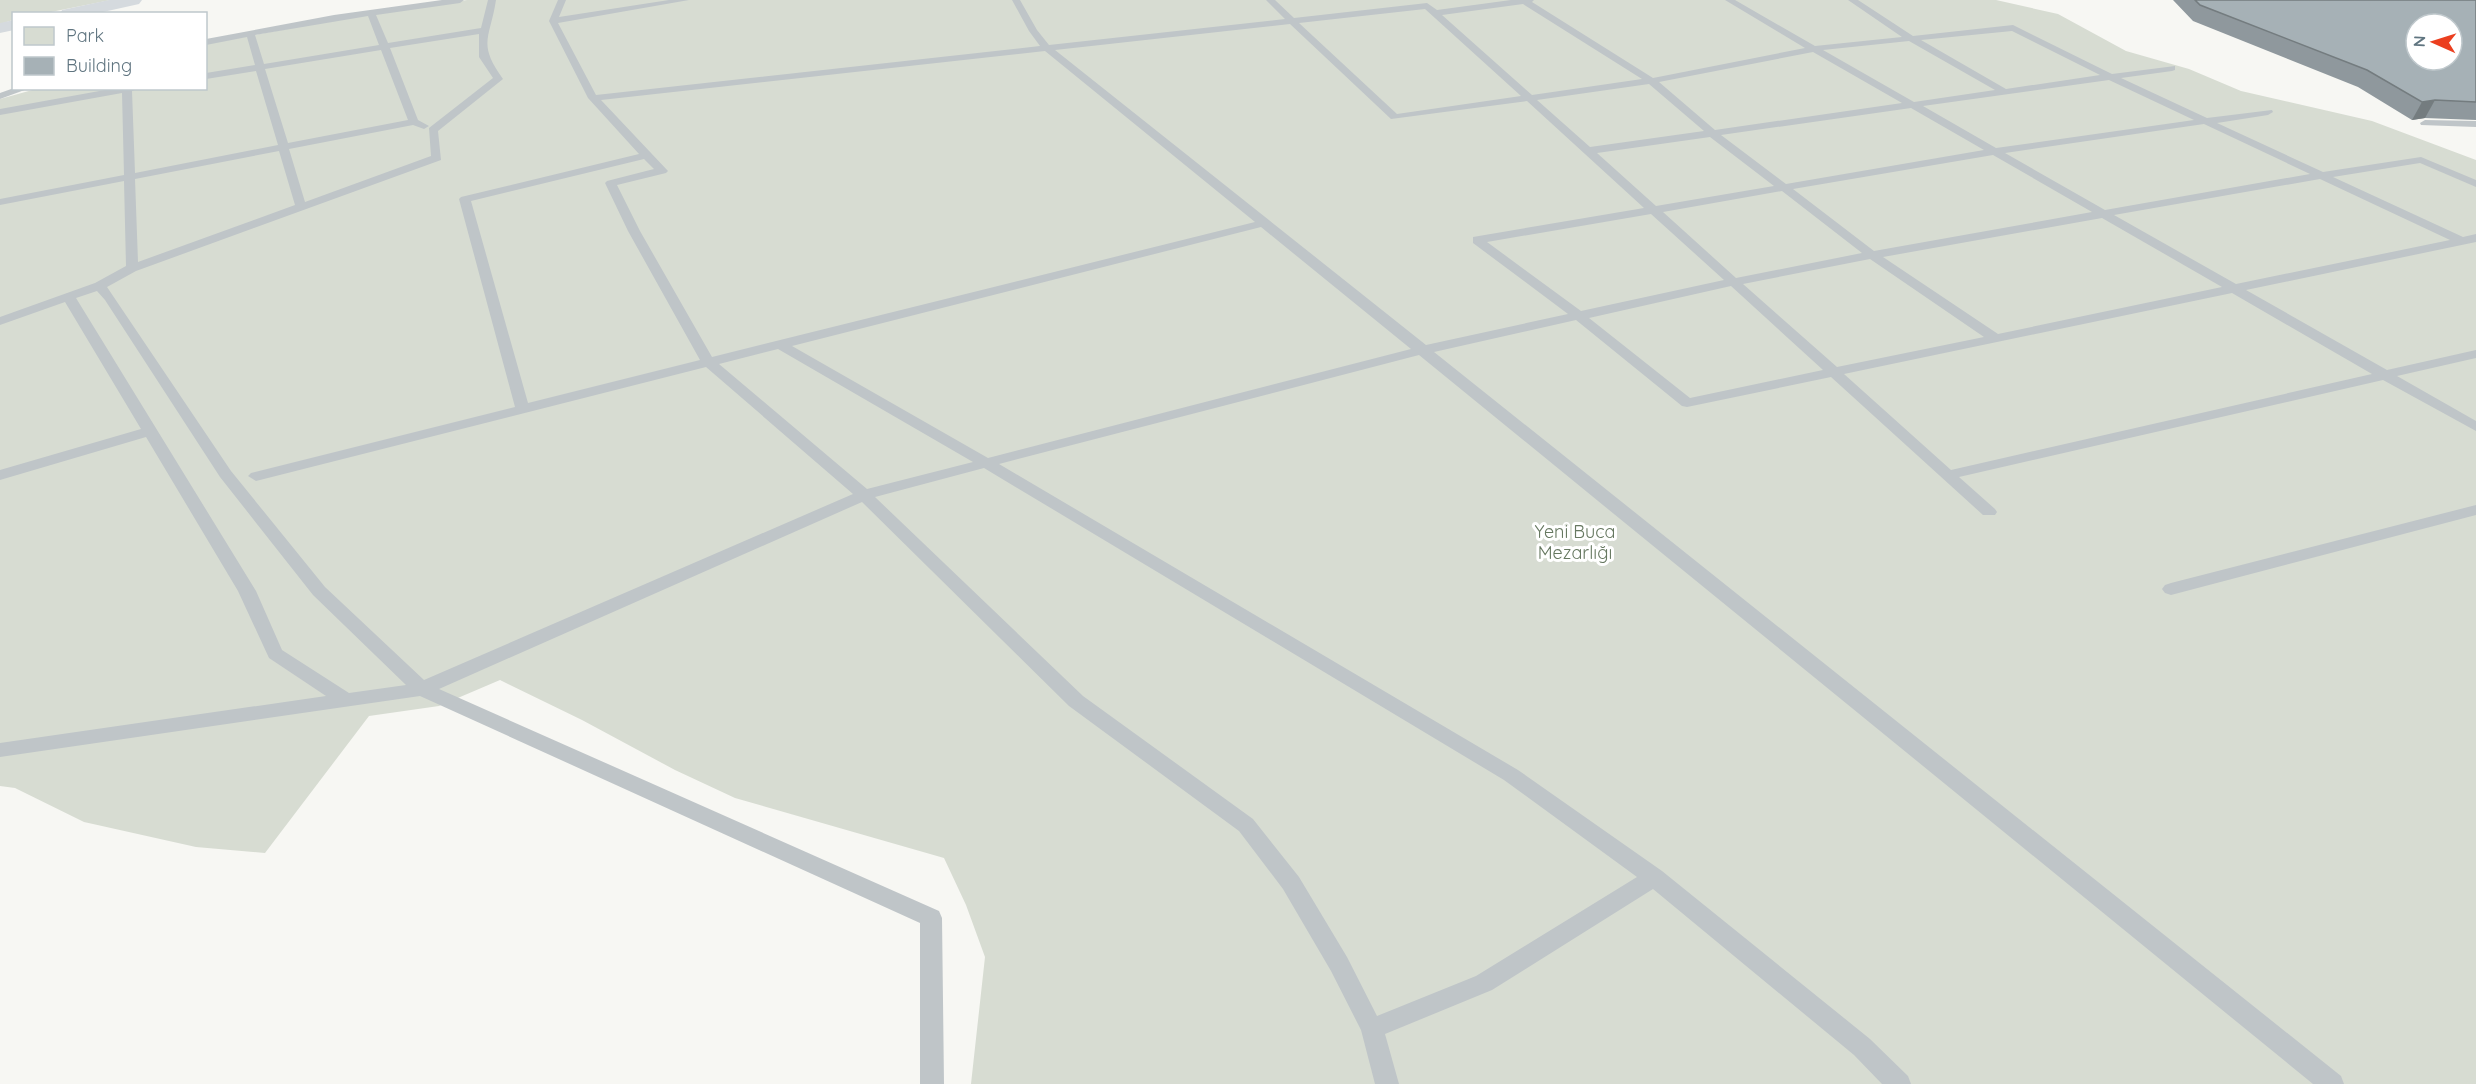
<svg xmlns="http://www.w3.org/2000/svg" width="2476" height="1084" font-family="Quicksand,sans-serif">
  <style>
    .green { fill: #d7dcd2 }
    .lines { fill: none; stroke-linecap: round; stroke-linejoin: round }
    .service { fill: #bfc5c8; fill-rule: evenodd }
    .motorway { fill: #d5dade; fill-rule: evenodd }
    .wall { fill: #8f989d }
    .shaded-wall { fill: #747c7f }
    .building { fill: #a6b1b6; stroke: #747c7f; stroke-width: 1.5; fill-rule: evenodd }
    .labels { text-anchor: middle; stroke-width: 6; stroke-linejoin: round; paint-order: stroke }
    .park-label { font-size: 18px; fill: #667860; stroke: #fff }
  </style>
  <rect width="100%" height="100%" fill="#f7f7f3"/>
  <!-- green -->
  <path class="green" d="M0,0H111L46,13L14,14L13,20L0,24Z
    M467,0H1996L2058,14L2126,51L2189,69L2241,91L2372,121L2476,160V1084H971L985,957L966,905L944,858L735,798L675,770L582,720L500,680L439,706L369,716L265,853L196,847L84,822L15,788L0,786V99L36,89L206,88V44L357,16Z"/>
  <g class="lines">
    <!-- service -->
    <path class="service" d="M442,0H464L460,3L376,15L388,43L481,28L488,0H496C490,39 477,43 503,79L438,131L441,160L136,271L107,287L231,471L325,587L424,680L853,494L706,367L256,481L248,476L251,473L515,407L459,199L461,197L639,154L588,98L549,21L558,0H566L559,17L669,0H689L558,23L596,95L1040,46L1029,31L1012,0H1020L1037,30L1049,45L1285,19L1266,0H1275L1294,18L1427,3L1437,10L1511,0H1534L1532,2L1653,78L1805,48L1725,0H1735L1815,46L1902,37L1848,0H1858L1913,36L2013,25L2112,74L2175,66V70L2172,71L2121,78L2207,118L2272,110L2273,112L2268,115L2217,123L2323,172L2421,157L2476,180V187L2420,163L2333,177L2463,237L2476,234V242L2246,290L2387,370L2476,350V358L2397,376L2476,421V431L2383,380L1959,477L1995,509L1997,512L1995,515H1983L1831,377L1687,407L1682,406L1576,320L1434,352L2341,1076L2344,1084H2313L1419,355L999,464L1518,770L1662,871L1870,1039L1908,1076L1911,1084H1882L1854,1055L1653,889L1492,990L1385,1034L1399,1084H1375L1361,1030L1331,971L1283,889L1239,831L1069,706L862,502L439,689L939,911L942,918L944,1084H920V923L420,696L0,757V743L326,696L269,658L238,591L146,437L0,480V470L141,429L65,302L0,325V317L95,283L126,266L124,181L0,205V199L124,175L122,93L0,115V109L116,88H140L132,91L135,173L278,145L256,71L206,79V73L255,65L247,37L206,45V39L334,15ZM1523,4L1642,79L1532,95L1442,15ZM1425,9L1521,96L1397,114L1299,23ZM368,16L379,45L264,64L255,35ZM1290,24L1391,119L1527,101L1644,208L1473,237V243L1568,314L1426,345L1055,50ZM2012,31L2100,75L2006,89L1921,40ZM479,34V57L493,78L429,128L431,156L305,202L289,149L413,125L424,129L429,126L418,120L390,48ZM1909,41L1995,90L1914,102L1823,50ZM381,50L408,120L288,143L265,69ZM1045,51L1255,222L712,357L640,231L617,185L666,173L668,171L601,100ZM1813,52L1902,103L1715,130L1659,82ZM2109,80L2194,120L1996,148L1923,106ZM1649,84L1704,131L1590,147L1537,100ZM1911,108L1984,150L1786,184L1721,135ZM2204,124L2310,174L2105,210L2005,153ZM1710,137L1774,186L1656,206L1597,153ZM279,151L295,205L138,262L135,179ZM1993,155L2092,212L1874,251L1793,189ZM644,159L654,169L607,181L605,183L628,231L700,360L528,403L471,201ZM2320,179L2450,240L2236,284L2114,215ZM1782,191L1862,253L1736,278L1663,212ZM1651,214L1724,280L1581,311L1487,242ZM2102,218L2222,287L1998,334L1883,257ZM1261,227L1411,349L988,458L792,346ZM1870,259L1984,337L1837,367L1743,284ZM1731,286L1823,370L1690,398L1589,318ZM97,291L105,300L220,477L313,595L406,685L349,693L282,650L256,591L76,298ZM2232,293L2372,374L1951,470L1844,374ZM778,349L973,462L867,489L719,364ZM984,468L1504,780L1637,877L1476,976L1377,1016L1347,957L1299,877L1253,819L1083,696L875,497Z
      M14,88H30L0,99V93Z
      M2425,120L2476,121V127L2421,125L2420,123Z
      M2476,505V515L2171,595L2165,593L2162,589L2165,585L2171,583Z"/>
    <!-- motorway -->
    <path class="motorway" d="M109,0H142L139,4L94,14H60L62,10Z
      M14,20V30L0,33V23Z"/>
  </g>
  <!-- wall -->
  <path class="wall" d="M2173,0H2476V120L2425,118L2412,120L2358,87L2193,21Z"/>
  <!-- shaded-wall -->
  <path class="shaded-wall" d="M2435,100L2425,118L2412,120L2422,102Z"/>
  <!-- building -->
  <path class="building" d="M2195,0H2476V102L2435,100L2422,102L2367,70L2200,5ZM2416,24H2452V60H2416Z"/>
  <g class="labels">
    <!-- park labels -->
    <g class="park-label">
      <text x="1575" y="538">Yeni Buca<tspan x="1575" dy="21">Mezarlığı</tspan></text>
    </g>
  </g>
  <!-- legend -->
  <rect x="12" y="12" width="195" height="78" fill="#ffffff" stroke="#bfc8cc" stroke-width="1.5"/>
  <rect x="24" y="27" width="30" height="18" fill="#d7dcd2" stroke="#bfc8cc" stroke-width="1.5"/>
  <text x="66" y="42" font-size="18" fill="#607580">Park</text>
  <rect x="24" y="57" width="30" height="18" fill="#a6b1b6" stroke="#bfc8cc" stroke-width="1.5"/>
  <text x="66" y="72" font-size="18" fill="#607580">Building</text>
  <!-- north arrow -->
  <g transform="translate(2434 42) rotate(273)"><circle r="28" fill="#ffffff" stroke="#bfc8cc" stroke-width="1.5"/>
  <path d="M0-4.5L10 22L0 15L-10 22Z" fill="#eb3f1f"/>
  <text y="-9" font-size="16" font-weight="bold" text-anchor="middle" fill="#607580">N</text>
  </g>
</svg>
